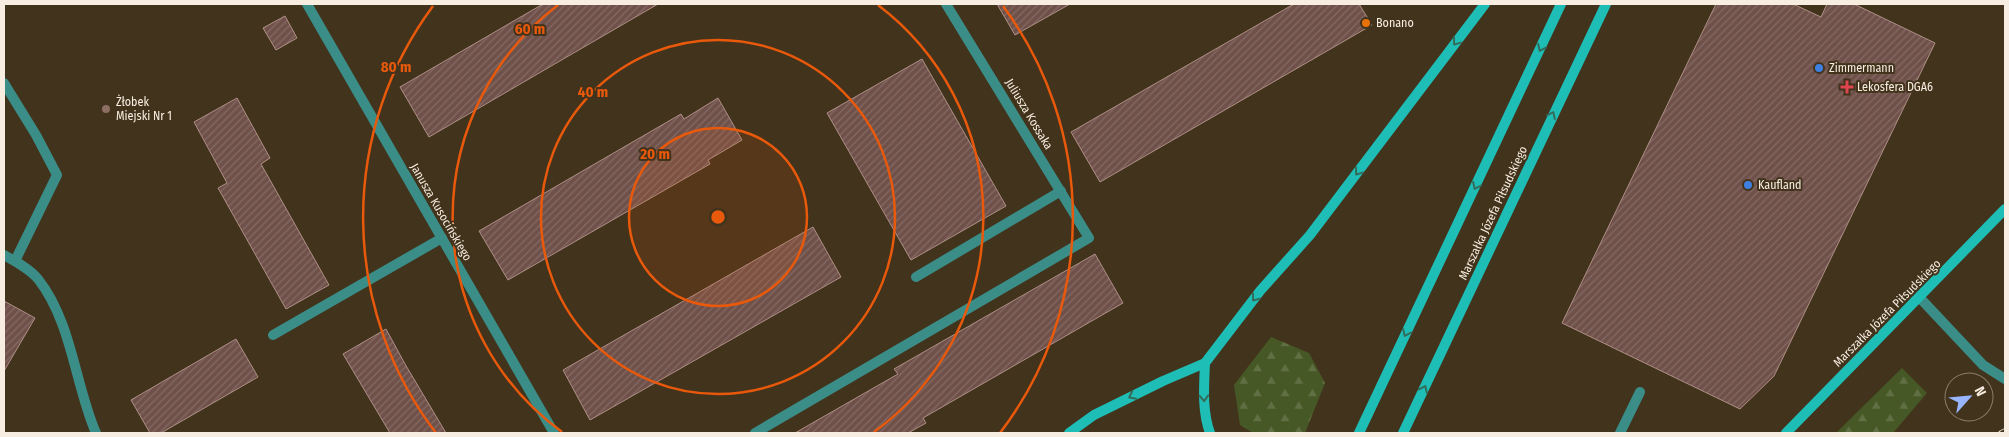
<svg xmlns="http://www.w3.org/2000/svg" width="2009" height="437" font-family="'Fira Sans Condensed',sans-serif">
  <style>
    .forest { fill: url(#forest-firs) }
    .building { fill: url(#building-hatch); stroke: #af8f87 }
    .lines { fill: none; stroke-linecap: round; stroke-linejoin: round }
    .service { stroke: #3b8d87; stroke-width: 10 }
    .minor { stroke: #3b8d87; stroke-width: 10 }
    .secondary { stroke: #1ebeb6; stroke-width: 10 }
    .rail-casing { stroke: #e1d6c8; stroke-width: 5.5 }
    .rail { stroke: #42331c; stroke-width: 4; stroke-dasharray: 11; stroke-linecap: butt }
    .oneway { stroke: #346b5a }
    .ring { fill: none; stroke: #e8590c; stroke-width: 2.5 }
    .food-dot { fill: #e8710a; stroke: #42331c; stroke-width: 2 }
    .shop-dot { fill: #3f7fe0; stroke: #42331c; stroke-width: 2 }
    .health-dot { fill: #e0444e; stroke: #42331c; stroke-width: 2 }
    .education-dot { fill: #8d6e63; stroke: #42331c; stroke-width: 2 }
    .labels { text-anchor: middle; stroke-width: 4; stroke-linejoin: round; paint-order: stroke }
    .poi-label { font-size: 12px; fill: #f7ede0; stroke: #42331c; text-anchor: start }
    .street-label { font-size: 12px; fill: #f7ede0; stroke: #42331c }
    .centre { fill: #e8590c; stroke: #42331c; stroke-width: 2.5 }
    .ring-label { font-size: 15px; text-anchor: middle; font-weight: bold; fill: #e8590c; stroke: #42331c; stroke-width: 4; stroke-linejoin: round; paint-order: stroke }
  </style>
  <defs>
    <pattern id="forest-firs" width="22" height="20" patternUnits="userSpaceOnUse" patternTransform="scale(1.25)"><rect width="22" height="20" fill="#465825"/><path d="M5 1l3.5 6h-7zM16 11l3.5 6h-7z" fill="#617044"/></pattern>
    <pattern id="building-hatch" width="6" height="6" patternUnits="userSpaceOnUse" patternTransform="scale(1.25)"><rect width="6" height="6" fill="#6f514a"/><path d="M-1 1l2-2M0 6l6-6M5 7l2-2" fill="none" stroke="#846a64"/></pattern>
  </defs>
  <rect width="100%" height="100%" fill="#42331c"/>
  <!-- forest -->
  <path class="forest" d="M1271,337L1309,353L1325,383L1305,433H1253L1240,425L1234,385Z
    M1902,368L1927,393L1893,433H1836Z"/>
  <!-- building -->
  <path class="building" d="M543,4H658L429,137L400,87Z
    M997,4H1070L1015,35Z
    M1294,4H1359L1372,25L1100,182L1071,132Z
    M1716,4H1793L1821,17L1827,4H1854L1935,43L1774,376L1740,409L1562,323Z
    M285,16L297,38L276,50L263,28Z
    M922,59L1006,206L911,260L827,113Z
    M237,98L270,158L261,164L329,285L286,309L218,188L227,183L194,122Z
    M718,98L742,140L708,160L710,164L508,280L479,231L681,114L684,119Z
    M813,227L841,277L590,420L563,370Z
    M1095,254L1123,303L923,418L926,423L908,433H795L898,374L894,369Z
    M4,301L35,318L4,371Z
    M386,329L405,364L446,433H390L343,354Z
    M236,339L258,377L161,433H150L131,400Z"/>
  <g class="lines">
    <!-- service -->
    <path class="service" d="M4,83L36,135L57,175L15,261
      M4,255C15,261 30,269 38,279C72,322 75,385 96,433
      M916,277L1061,191
      M1920,298L1983,365L2005,379
      M273,335L442,238
      M1620,433L1640,392"/>
    <!-- minor -->
    <path class="minor" d="M307,4L554,433
      M755,433L1089,238L946,4"/>
    <!-- secondary -->
    <path class="secondary" d="M1205,363C1204,387 1202,411 1210,433
      M1069,433L1094,415L1163,381L1205,363L1260,291L1310,235L1485,4
      M1359,433L1561,4
      M1403,433L1606,4
      M1786,433L2005,209"/>
    <!-- rail casing -->
    <g class="rail-casing">
      <path id="rail" d="M2001,433L2005,431"/>
    </g>
    <!-- rail -->
    <use href="#rail" class="rail"/>
  </g>
  <!-- one-way arrows -->
  <defs><path id="oneway-chevron" d="M-2-3.5L2.5 0L-2 3.5" fill="none" stroke-width="1.6" stroke-linecap="round" stroke-linejoin="round" transform="scale(1.25)"/></defs>
  <g class="oneway">
    <use href="#oneway-chevron" transform="translate(1456 42) rotate(127)"/>
    <use href="#oneway-chevron" transform="translate(1541 48) rotate(115)"/>
    <use href="#oneway-chevron" transform="translate(1552 115) rotate(-64)"/>
    <use href="#oneway-chevron" transform="translate(1358 172) rotate(127)"/>
    <use href="#oneway-chevron" transform="translate(1476 186) rotate(115)"/>
    <use href="#oneway-chevron" transform="translate(1255 298) rotate(127)"/>
    <use href="#oneway-chevron" transform="translate(1406 333) rotate(115)"/>
    <use href="#oneway-chevron" transform="translate(1424 389) rotate(-65)"/>
    <use href="#oneway-chevron" transform="translate(1132 396) rotate(153)"/>
    <use href="#oneway-chevron" transform="translate(1204 398) rotate(87)"/>
  </g>
  <!-- distance rings -->
  <circle cx="718" cy="217" r="89" fill="#e8590c" fill-opacity=".12"/>
  <g class="ring">
    <circle cx="718" cy="217" r="89"/>
    <circle cx="718" cy="217" r="177"/>
    <path d="M562 432A266 266 0 0 1 558 5M878 5A266 266 0 0 1 874 432"/>
    <path d="M436 433A355 355 0 0 1 433 6M1003 6A355 355 0 0 1 1000 433"/>
  </g>
  <!-- markers -->
  <circle class="food-dot" cx="1366" cy="23" r="5"/>
  <g class="shop-dot">
    <circle cx="1819" cy="68" r="5"/>
    <circle cx="1748" cy="185" r="5"/>
  </g>
  <path class="health-dot" d="M1844.5 79.5h5v5h5v5h-5v5h-5v-5h-5v-5h5z"/>
  <circle class="education-dot" cx="106" cy="109" r="5"/>
  <g class="labels">
    <!-- poi labels -->
    <g class="poi-label">
      <text x="1376" y="27">Bonano</text>
      <text x="1829" y="72">Zimmermann</text>
      <text x="1857" y="91">Lekosfera DGA6</text>
      <text x="116" y="106">Żłobek<tspan x="116" dy="14">Miejski Nr 1</tspan></text>
      <text x="1758" y="189">Kaufland</text>
    </g>
    <!-- street labels -->
    <g class="street-label">
      <text transform="translate(1029 114) rotate(59)" y="4">Juliusza Kossaka</text>
      <text transform="translate(441 212) rotate(60)" y="4">Janusza Kusocińskiego</text>
      <text transform="translate(1493 213) rotate(-65)" y="4">Marszałka Józefa Piłsudskiego</text>
      <text transform="translate(1887 313) rotate(-45)" y="4">Marszałka Józefa Piłsudskiego</text>
    </g>
  </g>
  <circle cx="718" cy="217" r="8" class="centre"/>
  <g class="ring-label">
    <text x="530" y="34">60 m</text>
    <text x="396" y="72">80 m</text>
    <text x="593" y="97">40 m</text>
    <text x="655" y="159">20 m</text>
  </g>
  <!-- border -->
  <rect width="2009" height="437" fill="none" stroke="#f7ede0" stroke-width="10"/>
  <!-- north arrow -->
  <g transform="translate(1969 397) rotate(63)"><circle r="24" fill="#42331c" stroke="#8a7d6a"/>
  <path d="M0-4L9 19L0 12L-9 19Z" fill="#98b5fd"/>
  <text y="-8" font-size="14" font-weight="bold" text-anchor="middle" fill="#f7ede0">N</text>
  </g>
</svg>
